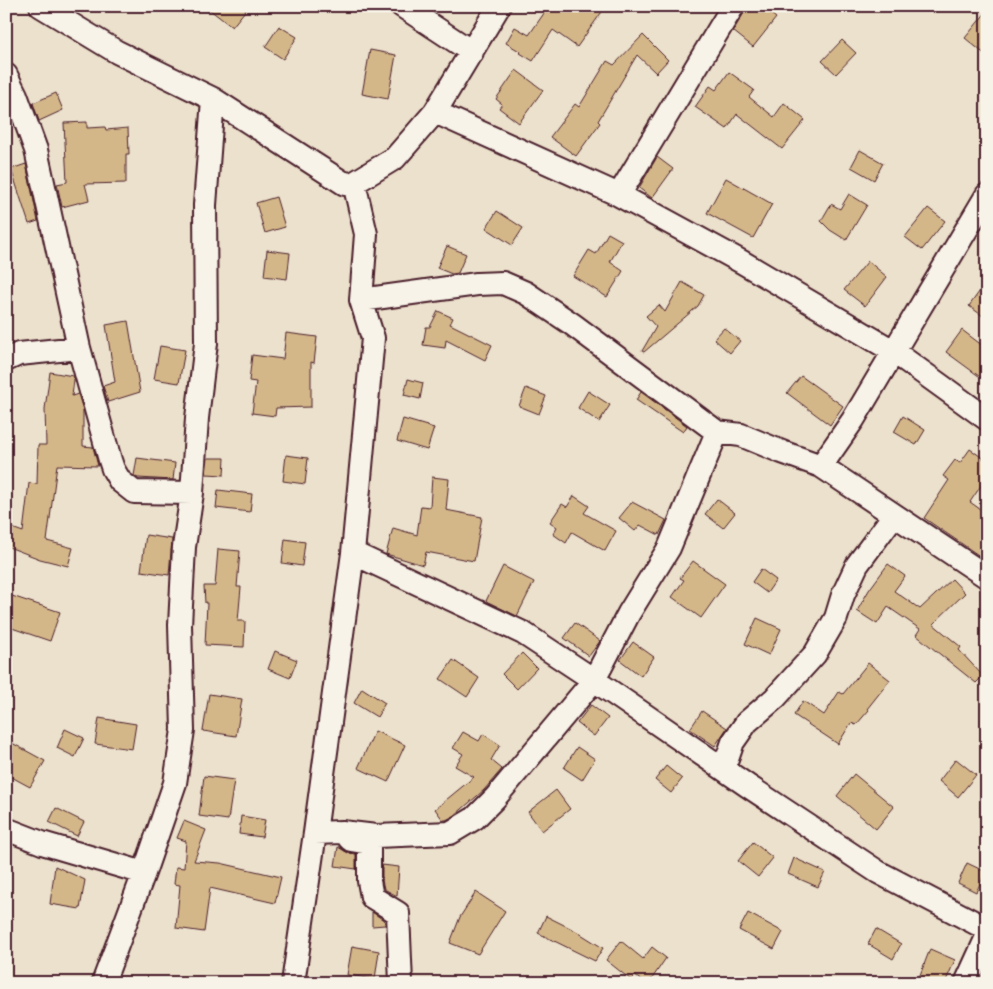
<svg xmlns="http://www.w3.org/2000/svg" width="993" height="989" font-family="'Comic Neue',sans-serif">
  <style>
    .building { fill: #d4b789; stroke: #4a1f2b }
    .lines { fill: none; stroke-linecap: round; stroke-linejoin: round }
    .minor-casing { stroke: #4a1f2b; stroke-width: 26 }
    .minor { stroke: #f7f3e8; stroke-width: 22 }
  </style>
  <rect width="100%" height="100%" fill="#ece1cc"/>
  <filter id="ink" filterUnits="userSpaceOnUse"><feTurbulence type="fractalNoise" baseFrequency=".02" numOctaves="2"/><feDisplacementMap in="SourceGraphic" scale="10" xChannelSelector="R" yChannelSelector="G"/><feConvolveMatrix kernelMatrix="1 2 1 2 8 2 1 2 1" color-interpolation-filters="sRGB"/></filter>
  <g filter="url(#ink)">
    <!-- building -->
    <path class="building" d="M205,6H249L232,27Z
      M549,6H606L577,47L553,30L533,61L520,53L521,52L506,43L515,27L529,35Z
      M746,6H761L776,18L753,47L733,31L744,13Z
      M987,11V56L965,38Z
      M279,26L297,37L283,59L265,47Z
      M643,35L668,60L656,73L637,55L598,121L600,123L576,156L550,137L575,104L579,107L607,61L614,65Z
      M842,40L856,53L836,74L822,61Z
      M370,50L396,55L388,99L362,94Z
      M516,70L543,90L519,123L499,108L502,104L496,99Z
      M729,72L754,90L749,97L774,117L784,103L805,120L782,149L737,114L727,129L695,107L710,86L716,90Z
      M56,93L63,110L39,121L33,103Z
      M87,122V128L105,127L106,130L128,128L129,154H126V183L85,184L89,200L62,207L57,184L67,182L64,123Z
      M860,150L883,163L874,180L851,167Z
      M657,157L673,169L652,198L639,188Z
      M26,164L38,221L29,224L11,169Z
      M726,178L772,204L753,238L707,213Z
      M849,194L867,205L846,240L830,230L821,221L831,204L840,209Z
      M276,197L285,227L265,233L256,203Z
      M928,208L945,221L922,250L905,237Z
      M497,211L523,228L512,245L486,228Z
      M608,233L622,241L610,262L623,271L607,297L573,276L589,250L596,254Z
      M447,246L466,254L458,273L452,274L437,268Z
      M267,250L290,253L287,279L264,276Z
      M868,261L887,277L865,306L844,290Z
      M987,281V319L969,306Z
      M682,282L704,295L698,306L644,352L642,351L656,327L646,316L659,305L665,312Z
      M438,311L453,318L450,324L492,345L485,360L446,340L445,348L423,345L426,327H430Z
      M128,321L140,392L108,402L103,386L115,382L106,325Z
      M724,328L740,341L730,353L714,339Z
      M962,330L987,349V382L946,352Z
      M286,333L317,337L314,363L311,362V407L276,408L275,416L252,413L256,382L249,381L252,355L283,359Z
      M160,346L185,350L179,383L154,379Z
      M50,372L73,376L74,380L72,396L78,394L83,410V446L93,447L98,466L57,465L47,541L73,548L68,566L40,559L6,546L12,528L23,532L29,483L37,484L38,445H46L45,409Z
      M801,376L843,406L830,425L787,393Z
      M408,379L423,383L420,399L404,395Z
      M526,388L546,396L539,414L519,406Z
      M588,391L610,405L599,422L578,408Z
      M641,392L687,426L683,432L636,400Z
      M903,416L925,430L916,445L894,432Z
      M403,419L434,428L427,450L397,441Z
      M970,449L987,461V477L970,502L987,514V561L924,518L949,480L943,476L955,460L960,463Z
      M286,455L308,458L305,484L283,481Z
      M137,458L175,463L173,480L138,478L134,476Z
      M208,458H225L224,475L206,474Z
      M432,477L449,479L446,510L482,517L474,561L426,552L423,565L386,554L393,528L417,535L421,506L430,507Z
      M218,490L252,494L250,512L216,508Z
      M574,496L589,506L584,513L616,531L605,551L572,532L566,543L553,534L557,527L550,522L562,504L567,507Z
      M717,499L735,513L723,528L705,514Z
      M632,502L666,520L659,535L640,525L635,531L619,518Z
      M146,535L172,539L169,575L141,571Z
      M285,539L305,542L302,566L282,563Z
      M218,549L240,551L237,587H241L238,621H245L244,647L205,645L207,603H205L204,586H215Z
      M693,561L725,584L701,618L672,597L684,580L680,578Z
      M888,564L905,576L894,591L920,609L952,579L965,593L933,624L961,647L959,650L983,676L976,683L916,635L920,629L888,607L877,624L857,611L869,590Z
      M503,566L534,582L517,616L486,601Z
      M761,569L776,580L767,593L752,582Z
      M6,594L60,612L50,641L6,626Z
      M757,618L781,629L769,655L745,644Z
      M575,623L600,641L589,656L564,638Z
      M633,642L654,657L641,676L620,660Z
      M275,651L297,660L290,678L268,669Z
      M522,653L537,668L517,689L502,674Z
      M453,660L479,678L467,697L440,679Z
      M868,663L890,680L867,709L869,710L856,725L851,723L838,744L794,715L803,701L824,715L839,692L843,694Z
      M362,688L385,703L377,717L354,703Z
      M209,694L242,699L236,736L203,731Z
      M591,705L608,718L594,736L577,723Z
      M702,711L727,728L715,746L690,729Z
      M99,718L136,724L132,749L95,744Z
      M65,729L84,738L75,757L57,748Z
      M375,731L405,745L388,782L358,768Z
      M463,732L479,741L483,734L500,745L491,760L502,769L484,790L454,816L446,820H443L435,809L474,777L455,766L463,754L453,748Z
      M12,743L45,761L30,787L6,774V753Z
      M577,747L595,759L582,780L564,768Z
      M956,759L976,775L958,797L939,781Z
      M666,766L682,779L671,793L655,780Z
      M854,774L894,807L876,829L837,796Z
      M204,776L234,780L228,820L199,816Z
      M556,790L570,809L542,831L528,812Z
      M56,808L84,822L77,836L49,822Z
      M241,816L265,820L262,837L239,834Z
      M184,821L206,830L194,861L220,863L281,877L275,903L210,888L204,932L176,928L180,885L174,884L176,867L184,868L186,841L177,838Z
      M753,842L773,858L758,877L738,861Z
      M338,847L348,853L356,854V869L335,866Z
      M794,858L825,872L818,887L788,874Z
      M967,863L986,872L976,892L958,883Z
      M382,865L399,867L397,896L384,889L382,880Z
      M55,866L85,880L80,909L50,904Z
      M476,892L505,911L478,954L450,943L460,917Z
      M372,912L385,921V925L372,926Z
      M748,913L783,932L774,949L739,930Z
      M546,916L576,931L603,948L595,961L538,933Z
      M876,929L901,944L893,959L868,944Z
      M621,941L643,959L652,947L666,958L649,983H645L635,976L631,980L606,960Z
      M352,946L379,951L375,979L347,975Z
      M930,949L955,960L945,983H917Z"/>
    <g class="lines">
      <!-- minor casing -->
      <g class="minor-casing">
        <path id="minor" d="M41,6L117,52L213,99L345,184L354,183L395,158L435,112L499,6
          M402,6L472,52
          M6,75L16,95L36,150L79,348L110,460L113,469L120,481L134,492L192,493
          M435,112L619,195L742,262L893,351L987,419
          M619,195L733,6
          M361,300L477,284L503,283L526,293L572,324L717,432L741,435L782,452L821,466L987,577
          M6,360L19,354L79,348
          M821,466L853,420L987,195
          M353,553L523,633L594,680L748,786L878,872L987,929
          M724,768L733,742L747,722L775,698L815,654L836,618L843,595L857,565L894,515
          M6,829L42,843L144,873
          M315,833L342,832L376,836L450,833L475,818L495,798L594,680L629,613L669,548L717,432
          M349,838L351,840L369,843V881L372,897L398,913L401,983
          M103,983L144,873L175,783L183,730L180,625L184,547L192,493L197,418L206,343L205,205L213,99
          M293,983L315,833L353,553L373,338L361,300L366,234L354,183
          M966,983L987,937"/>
      </g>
      <!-- minor -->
      <use href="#minor" class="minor"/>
    </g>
  </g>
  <!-- margin -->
  <rect width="993" height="989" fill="none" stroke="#f7f3e8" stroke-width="25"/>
  <rect x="12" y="12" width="968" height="964" fill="none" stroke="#4a1f2b" stroke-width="2" filter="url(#ink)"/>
</svg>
